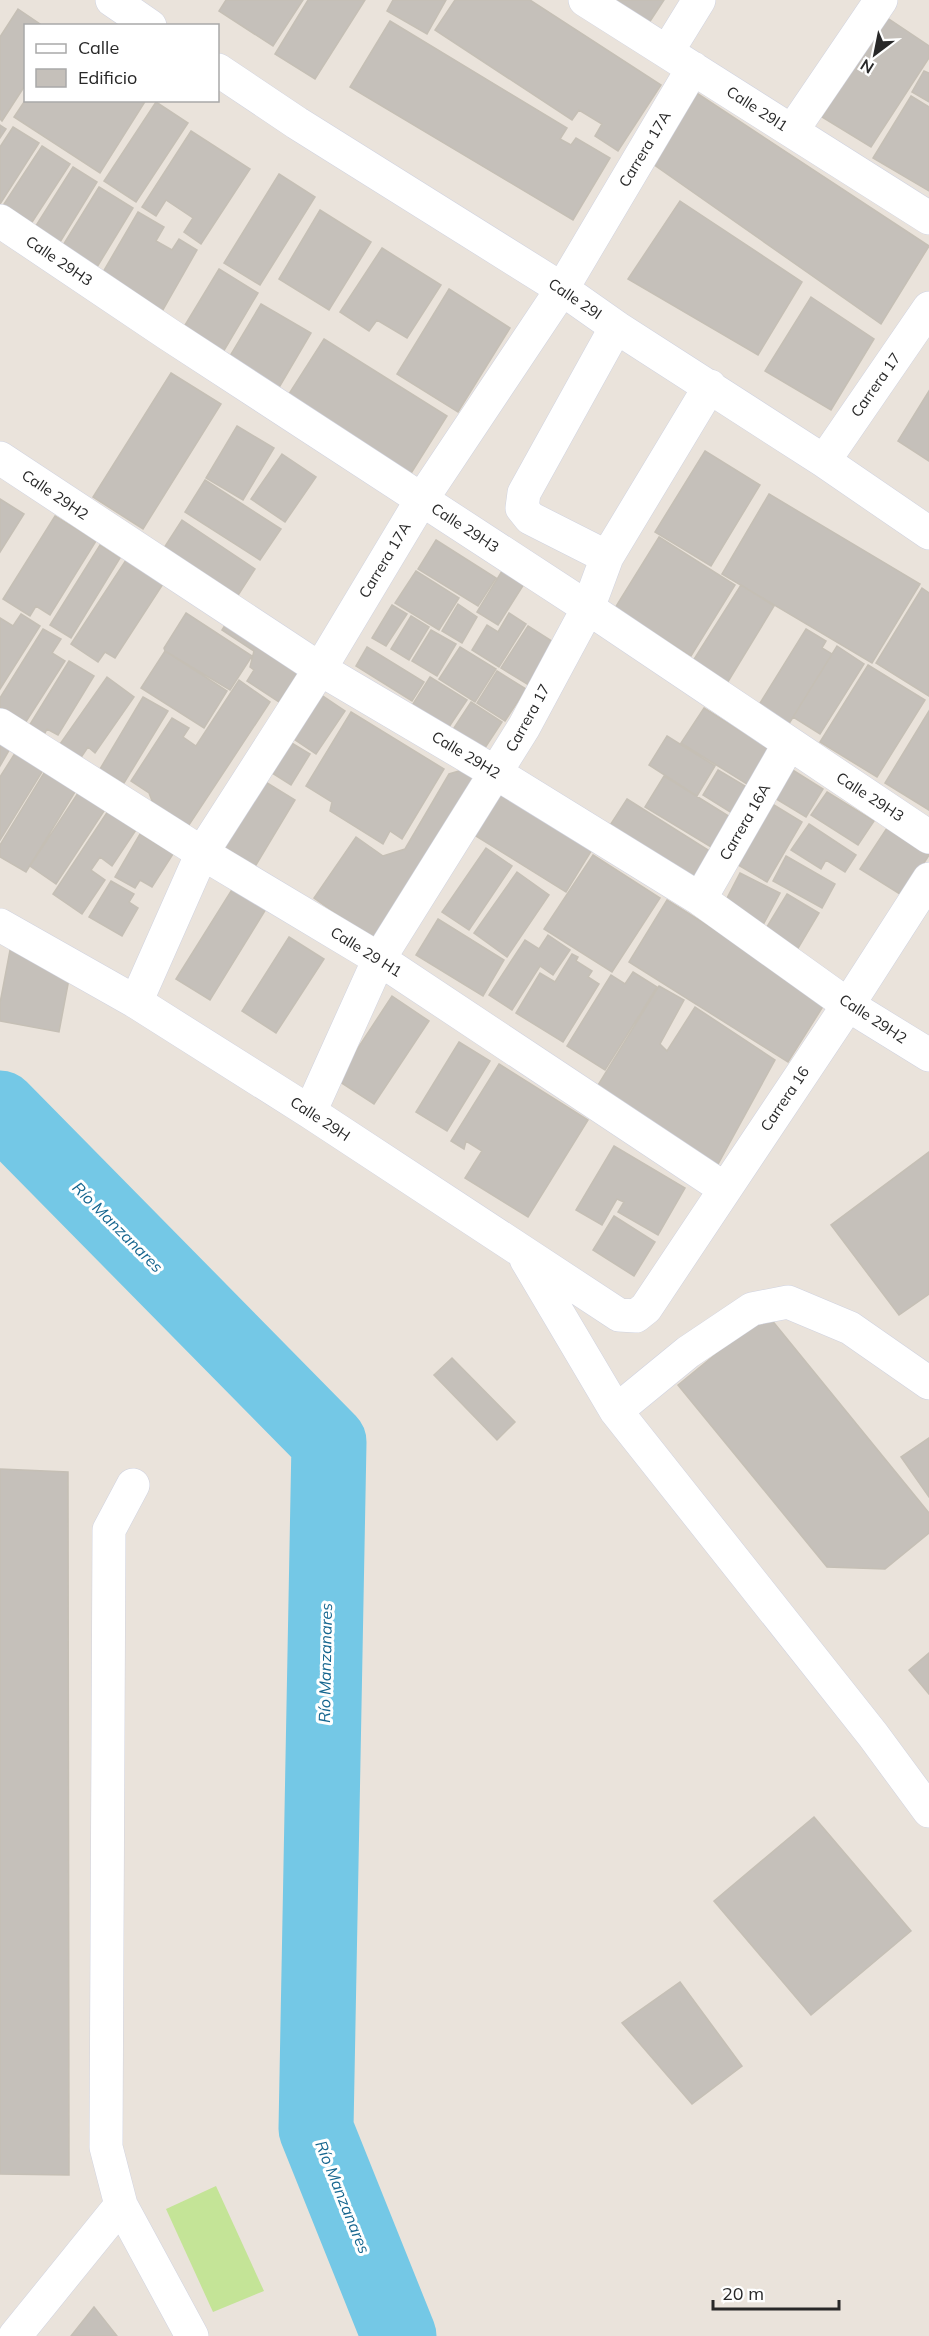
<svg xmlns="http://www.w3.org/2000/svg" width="929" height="2336" font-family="Mulish,sans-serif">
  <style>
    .pitch { fill: #c4e497 }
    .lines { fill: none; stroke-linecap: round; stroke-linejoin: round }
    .river { stroke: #74c8e6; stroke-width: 75 }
    .building { fill: #c5c0ba; stroke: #c5bfb5; stroke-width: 1.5 }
    .minor-casing { stroke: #d0d3e0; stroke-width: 34 }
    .minor { stroke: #fff; stroke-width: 33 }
    .labels { text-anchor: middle; stroke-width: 6; stroke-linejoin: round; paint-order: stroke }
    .street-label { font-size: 15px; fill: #282828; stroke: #fff }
    .water-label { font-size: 16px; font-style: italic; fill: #16668f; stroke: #fff }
  </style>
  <rect width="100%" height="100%" fill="#eae3db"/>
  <!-- pitch -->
  <path class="pitch" d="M216,2186L264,2291L213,2312L166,2209Z"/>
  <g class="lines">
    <!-- river -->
    <path class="river" d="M0,1108L329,1442L316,2129L399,2336"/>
  </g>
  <!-- building -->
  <path class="building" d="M226,0H303L273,46L219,11Z
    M308,0H365L315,79L275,54Z
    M393,0H446L427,34L387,11Z
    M455,0H530L661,85L618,151L595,136L602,124L579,110L572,120L435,30Z
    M612,0H664L647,26Z
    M18,9L43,26H26V84L2,121L0,119V37Z
    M886,17L929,46V58L871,147L822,117Z
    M390,21L567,128L560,139L571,145L576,138L610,158L573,220L350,87Z
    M924,71L929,73V102L912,92Z
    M689,88L929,246L881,324L643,157Z
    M911,96L929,107V191L873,158Z
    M26,99V100H146L100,173L14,117Z
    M156,102L188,123L136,202L104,181Z
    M0,125L6,129L0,138Z
    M13,127L39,143L0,204V147Z
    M191,131L250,169L201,244L184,232L193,218L166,200L156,216L142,207Z
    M42,146L70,164L27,230L0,210Z
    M73,167L97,182L57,247L32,232Z
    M279,174L315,197L260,285L224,263Z
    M99,187L133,208L94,272L60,250Z
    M680,201L802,282L758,355L628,279Z
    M320,210L371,242L329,310L279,279Z
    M138,212L164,227L156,241L172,250L179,239L197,250L160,315L99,279Z
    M382,248L441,285L407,338L377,320L369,331L340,312Z
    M219,269L258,293L219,359L179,335Z
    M449,289L510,328L458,412L397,374Z
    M811,297L874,339L831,410L765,371Z
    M261,304L311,333L277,391L227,361Z
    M324,339L447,416L410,475L287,397Z
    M171,373L221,404L143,529L93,497Z
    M929,391V461L898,441Z
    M237,426L274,448L243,500L206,478Z
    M705,451L760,485L711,566L655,532Z
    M282,454L316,477L285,522L251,499Z
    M205,480L281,529L260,560L185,512Z
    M769,494L920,584L872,663L722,574Z
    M0,499L24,514L0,552Z
    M55,516L96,541L50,615L36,606L30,616L3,599Z
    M182,520L255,569L235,600L162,551Z
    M659,537L735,585L691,656L615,608Z
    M436,540L496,578L478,606L418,569Z
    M100,545L120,558L71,638L50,625Z
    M126,560L163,584L115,658L105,652L98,662L71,644Z
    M416,571L459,598L439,630L395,603Z
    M502,571L524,584L498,625L477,612Z
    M741,585L774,606L726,685L691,664Z
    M922,588L929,593V696L876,663Z
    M458,604L477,617L462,643L442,631Z
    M392,605L407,614L386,646L372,638Z
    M186,613L252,656L230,690L165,651L164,648Z
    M509,613L526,624L499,667L472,650L487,625L498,632Z
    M21,614L40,626L0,689V618L13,626Z
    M411,616L429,627L409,660L391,649Z
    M230,617L303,665L279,702L247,681L254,670L250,667L254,651L222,630Z
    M528,626L558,645L532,687L501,668Z
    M43,629L61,639L52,653L65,661L22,728L0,714V698Z
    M806,629L826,641L822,648L832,654L787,727L757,708Z
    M431,630L456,644L437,676L412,661Z
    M837,646L864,664L820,734L793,717Z
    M367,647L424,682L412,701L356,666Z
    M460,647L496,669L475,702L439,679Z
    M165,651L227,691L204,728L141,688Z
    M69,661L94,676L58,735L47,729L44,735L29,726Z
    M868,665L925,700L877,777L820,742Z
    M497,671L526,689L505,721L477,703Z
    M107,677L134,697L95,753L88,747L80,759L60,744Z
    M430,677L467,700L447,730L411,707Z
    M239,680L270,702L185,831L156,811L149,793L131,781L172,718L189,728L183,737L196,746Z
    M311,688L345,711L316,754L282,731Z
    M143,697L168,711L124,783L100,769Z
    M471,702L502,722L481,754L450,734Z
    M704,708L777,754L755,789L681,743Z
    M929,711V810L885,783Z
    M351,712L444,769L402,839L390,831L383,844L330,811L332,802L306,786Z
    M280,736L310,754L291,785L261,766Z
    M667,736L715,766L697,796L649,765Z
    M0,740L11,747L0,766Z
    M17,750L45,767L0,840V777Z
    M47,768L78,787L26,872L0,857V845Z
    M791,769L823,789L806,817L773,797Z
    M462,770L483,784L375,941L314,898L356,837L383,856L405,849L449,774Z
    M718,770L750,789L735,815L703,795Z
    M495,776L598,840L566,892L463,828Z
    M664,776L735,820L716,850L645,807Z
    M259,778L295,800L253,870L217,848Z
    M80,790L106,808L56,884L30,866Z
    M827,792L874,821L858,845L811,815Z
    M627,799L716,855L694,890L605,833Z
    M769,802L802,822L767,882L733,862Z
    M108,811L136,830L112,866L100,857L91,870L105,880L82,914L53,894Z
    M809,824L856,855L845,872L826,860L821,869L791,850Z
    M887,828L929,855L903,896L860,869Z
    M140,834L173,854L152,887L140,880L135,888L115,877Z
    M486,848L512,866L469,930L442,912Z
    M593,855L660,898L612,972L544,929Z
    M786,856L835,884L822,908L773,881Z
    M517,872L549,895L507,957L474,933Z
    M740,873L780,893L763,925L724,904Z
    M111,881L134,894L129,902L138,908L122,936L89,917Z
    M233,888L266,909L210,1000L176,979Z
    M787,894L819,913L797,950L765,930Z
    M667,900L827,1000L788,1062L629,962Z
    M438,919L504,960L483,996L416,955Z
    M548,935L570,950L553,975L540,966L512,1010L489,995L525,940L539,949Z
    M289,937L324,959L276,1033L242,1011Z
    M11,945L69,979L59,1032L0,1021V1003Z
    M572,954L578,957L576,961L592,971L588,977L599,984L563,1042L516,1013L540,973L555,982Z
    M633,972L657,987L605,1070L567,1046L611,975L625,984Z
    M659,986L684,1000L660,1044L667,1051L695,1007L775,1060L717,1166L595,1090Z
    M392,996L429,1021L374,1104L337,1080Z
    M459,1042L490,1061L447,1131L416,1112Z
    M499,1064L588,1120L528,1217L465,1178L482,1151L466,1141L464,1149L451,1141Z
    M614,1146L685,1188L658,1235L618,1212L624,1202L617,1199L602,1225L576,1210Z
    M929,1152V1294L899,1315L831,1225Z
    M614,1216L655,1242L634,1276L593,1250Z
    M766,1313L929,1513V1533L885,1569L827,1567L678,1385Z
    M452,1358L515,1422L497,1440L434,1375Z
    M929,1438V1497L901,1457Z
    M0,1469L68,1472L69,2175L0,2174Z
    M929,1653V1694L909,1670Z
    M814,1817L911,1931L811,2015L714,1901Z
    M680,1982L742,2066L692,2104L622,2023Z
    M94,2307L117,2336H71Z"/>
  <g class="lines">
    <!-- minor casing -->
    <g class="minor-casing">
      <path id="minor" d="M112,0L150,26
        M585,0L929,218
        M667,52L699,0
        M218,70L297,123L562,289L616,327L824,461L929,533
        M792,131L881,0
        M0,221L168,334L588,608L929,837
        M0,458L320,669L496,773L700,899L848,1005L929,1055
        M824,461L929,308
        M607,557L530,518L522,508L524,493L616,327
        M0,725L202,853L379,959L725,1189
        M700,899L789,744
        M0,925L136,1002L310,1112L619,1315L636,1316L646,1308L848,1005L929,879
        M136,1002L202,853L320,669L422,499L562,289L693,68
        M310,1112L379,959L524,727L588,608L607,557L710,386
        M526,1259L616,1411L873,1735L929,1811
        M616,1411L688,1352L752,1309L788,1302L850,1328L929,1383
        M133,1485L109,1530L106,2147L121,2205L192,2336
        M15,2336L121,2205"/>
    </g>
    <!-- minor -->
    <use href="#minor" class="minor"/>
  </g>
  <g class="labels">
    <!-- street labels -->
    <g class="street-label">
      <text transform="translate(757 109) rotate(33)" y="5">Calle 29I1</text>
      <text transform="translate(645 149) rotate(-59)" y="5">Carrera 17A</text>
      <text transform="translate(59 261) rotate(34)" y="5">Calle 29H3</text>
      <text transform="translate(575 299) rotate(34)" y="5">Calle 29I</text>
      <text transform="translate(876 385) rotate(-55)" y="5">Carrera 17</text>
      <text transform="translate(55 495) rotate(34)" y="5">Calle 29H2</text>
      <text transform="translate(465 528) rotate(33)" y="5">Calle 29H3</text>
      <text transform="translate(385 560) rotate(-59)" y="5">Carrera 17A</text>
      <text transform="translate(528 718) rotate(-61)" y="5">Carrera 17</text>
      <text transform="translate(466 755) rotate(31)" y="5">Calle 29H2</text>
      <text transform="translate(870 797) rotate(33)" y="5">Calle 29H3</text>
      <text transform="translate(745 822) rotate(-60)" y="5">Carrera 16A</text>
      <text transform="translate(366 952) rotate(32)" y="5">Calle 29 H1</text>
      <text transform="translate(873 1019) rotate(33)" y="5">Calle 29H2</text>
      <text transform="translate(785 1099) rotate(-56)" y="5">Carrera 16</text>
      <text transform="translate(320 1119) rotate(33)" y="5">Calle 29H</text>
    </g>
    <!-- water labels -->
    <g class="water-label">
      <text transform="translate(118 1227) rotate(45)" y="6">Río Manzanares</text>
      <text transform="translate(325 1663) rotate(-89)" y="6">Río Manzanares</text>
      <text transform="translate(343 2197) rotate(68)" y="6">Río Manzanares</text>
    </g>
  </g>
  <!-- legend -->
  <rect x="24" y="24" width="195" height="78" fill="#ffffff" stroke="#a9a9a9" stroke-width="1.5"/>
  <rect x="36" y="44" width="30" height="9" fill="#ffffff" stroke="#a9a9a9" stroke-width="1.5"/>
  <text x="78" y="54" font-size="18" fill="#282828">Calle</text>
  <rect x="36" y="69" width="30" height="18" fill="#c5c0ba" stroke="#a9a9a9" stroke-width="1.5"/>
  <text x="78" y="84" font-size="18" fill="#282828">Edificio</text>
  <!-- north arrow -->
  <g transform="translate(875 54) rotate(212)" stroke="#ffffff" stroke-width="4.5" paint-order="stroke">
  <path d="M0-4.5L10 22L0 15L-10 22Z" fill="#282828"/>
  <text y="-9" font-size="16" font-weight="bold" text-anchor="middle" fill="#282828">N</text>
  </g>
  <!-- scale -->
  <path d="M713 2300v9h126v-9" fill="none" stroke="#282828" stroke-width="3"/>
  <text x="722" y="2300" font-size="18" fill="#282828" stroke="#ffffff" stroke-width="4.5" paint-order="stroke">20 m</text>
</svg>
